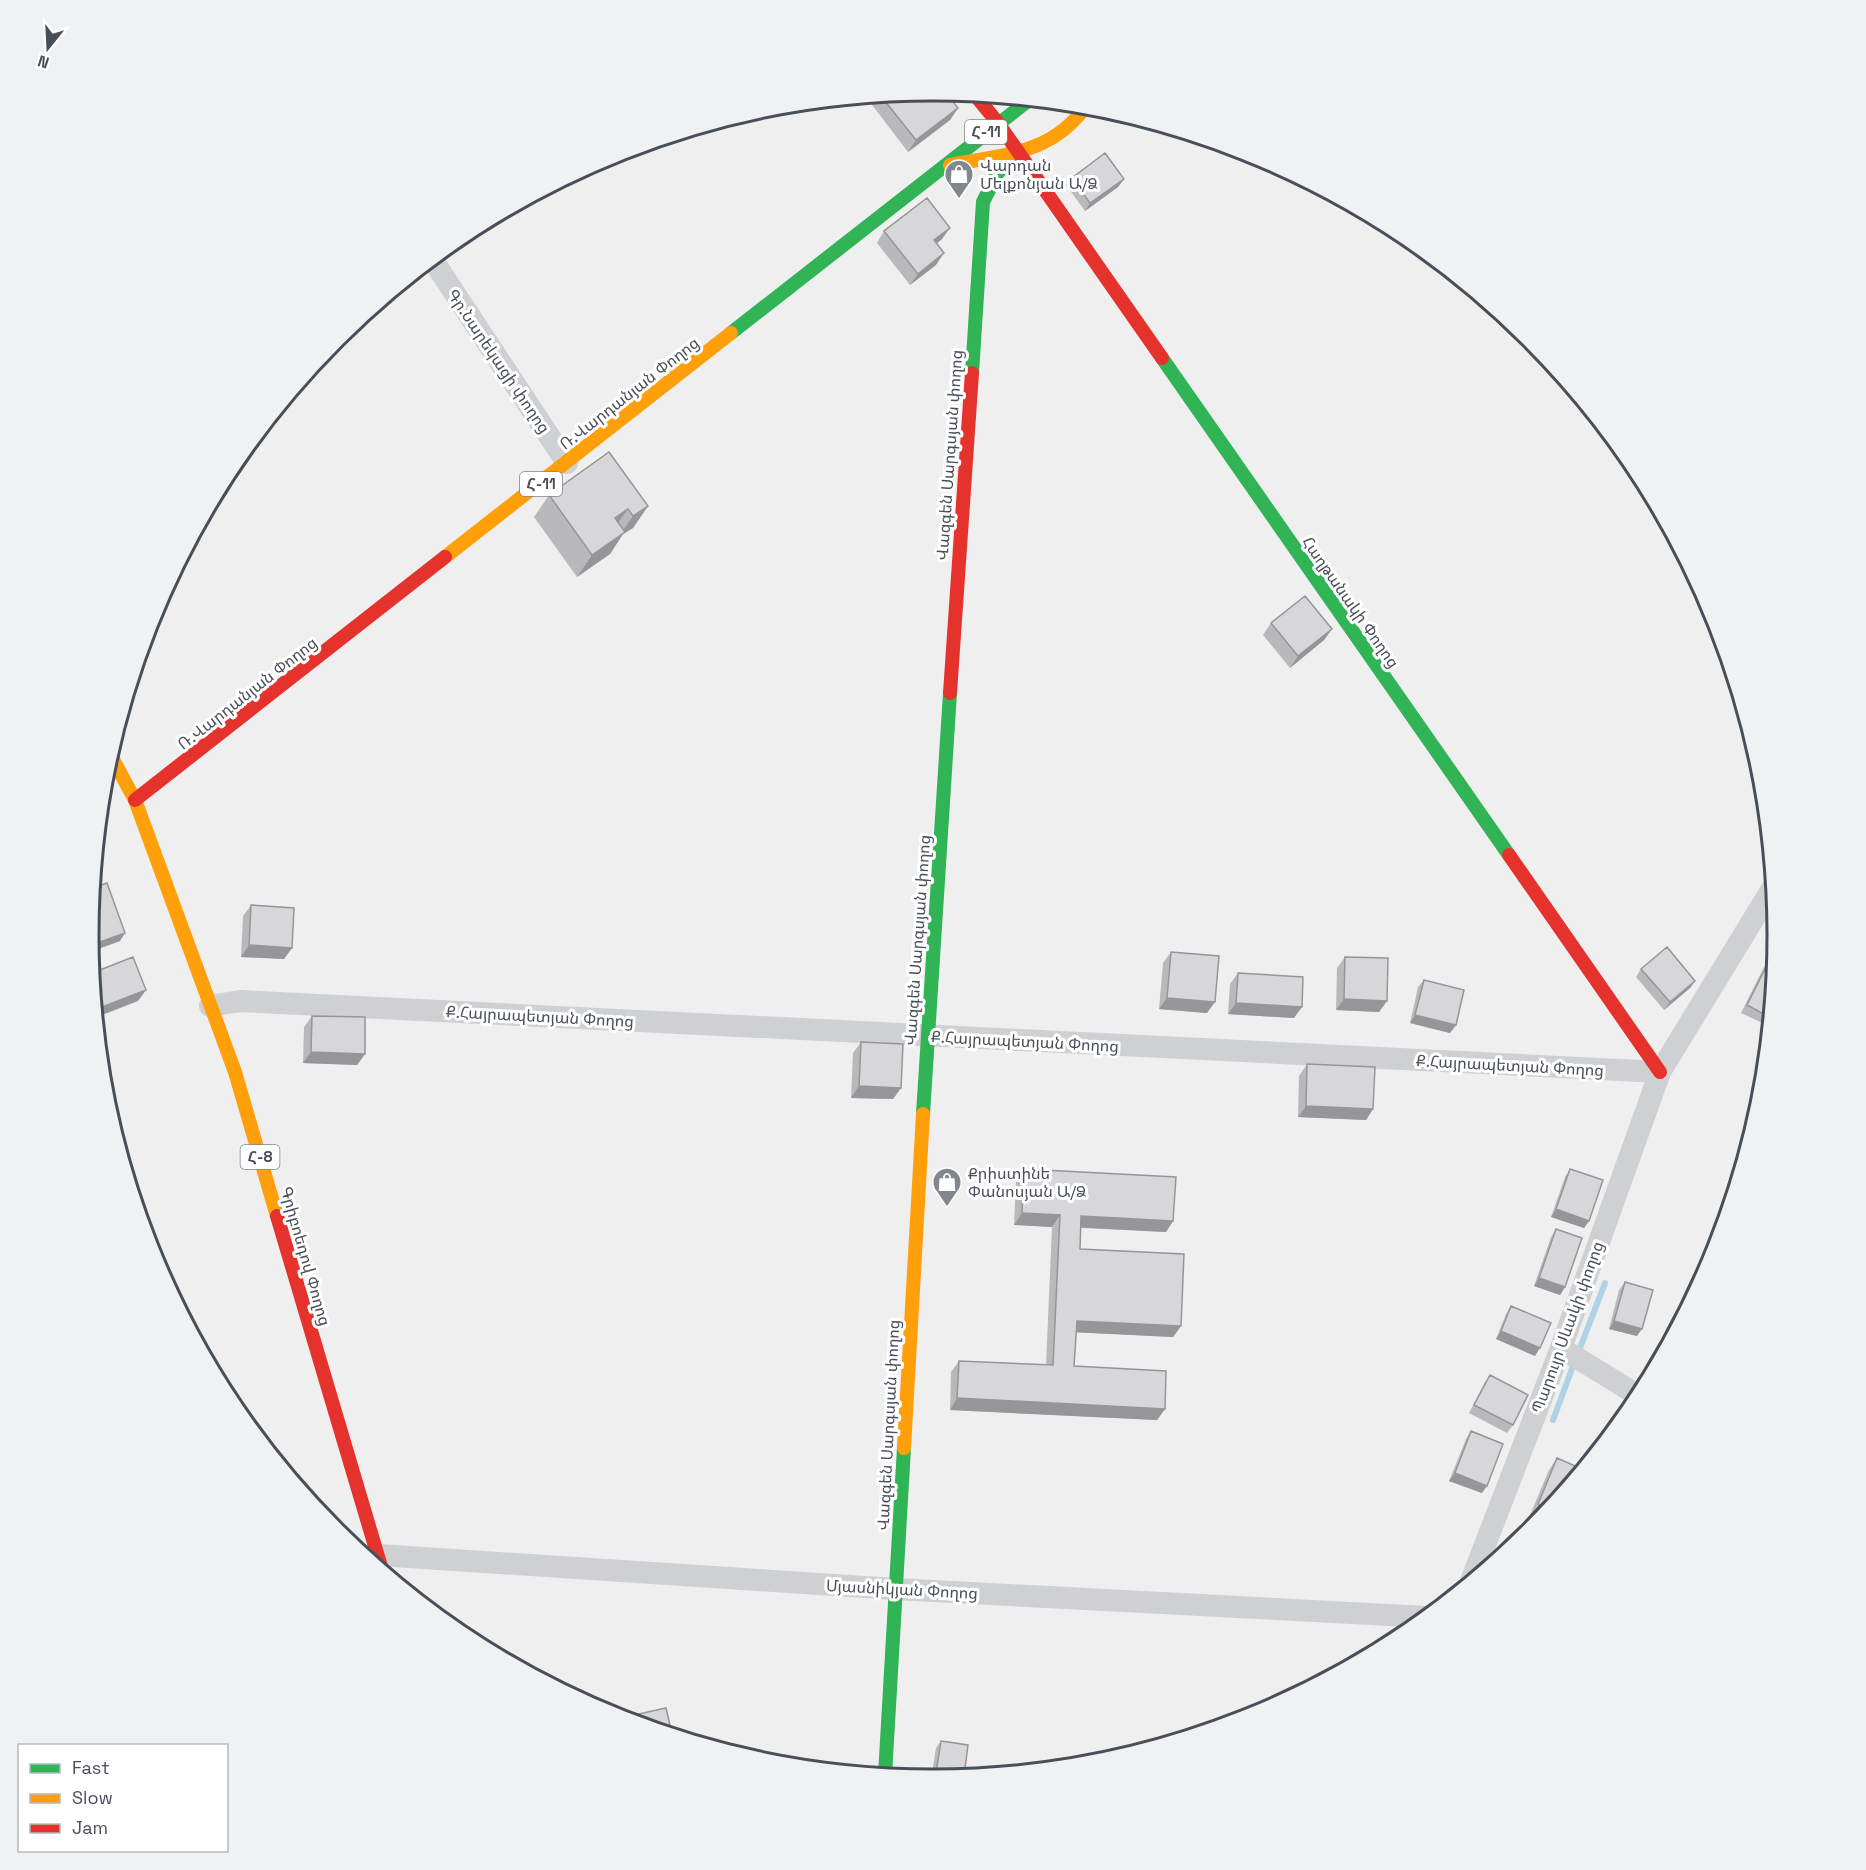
<svg xmlns="http://www.w3.org/2000/svg" width="1866" height="1870" font-family="'Space Grotesk','Noto Sans Armenian',sans-serif">
  <style>
    .lines { fill: none; stroke-linecap: round; stroke-linejoin: round }
    .stream { stroke: #afd2e6; stroke-width: 6 }
    .street { stroke: #ced0d2; stroke-width: 22 }
    .fast { stroke: #30b455; stroke-width: 14 }
    .slow { stroke: #ff9f0a; stroke-width: 14 }
    .jam { stroke: #e5322d; stroke-width: 14 }
    .wall { fill: #b9b9bb }
    .shaded-wall { fill: #969698 }
    .building { fill: #d7d7d9; stroke: #969698; stroke-width: 1.5 }
    .labels { text-anchor: middle; stroke-width: 6; stroke-linejoin: round; paint-order: stroke }
    .shield { fill: #fff; stroke: #7f848b; stroke-width: 1.5 }
    .shield-label { font-size: 15px; font-weight: bold; fill: #484f59 }
    .poi-label { font-size: 16px; fill: #484f59; stroke: #fff; text-anchor: start }
    .street-label { font-size: 16px; fill: #484f59; stroke: #fff }
    .rim { fill: none; stroke: #484f59; stroke-width: 3 }
  </style>
  <rect width="100%" height="100%" fill="#efefef"/>
  <g class="lines">
    <!-- stream -->
    <path class="stream" d="M1580,1348L1605,1283
      M1553,1420L1573,1366"/>
    <!-- street -->
    <path class="street" d="M432,259L567,463
      M210,1006L240,1001L1660,1072
      M1561,1348L1639,1396
      M378,1555L895,1589L1427,1617
      M1471,1581L1561,1348L1660,1072L1773,887"/>
    <!-- fast -->
    <path class="fast" d="M731,333L1029,100
      M1162,358L1509,855
      M972,373L983,202L997,174L1016,152
      M923,1114L950,693
      M885,1775L904,1448"/>
    <!-- slow -->
    <path class="slow" d="M950,165C1004,154 1051,155 1086,106
      M445,557L731,333
      M110,754L135,800L235,1072L277,1216
      M904,1448L923,1114"/>
    <!-- jam -->
    <path class="jam" d="M975,95L998,123L1162,358
      M950,693L972,373
      M135,800L445,557
      M1509,855L1660,1072
      M277,1216L382,1570"/>
  </g>
  <!-- wall -->
  <path class="wall" d="M933,91L958,108L950,120L908,152L866,97Z
    M1072,178L1124,179L1118,187L1085,211L1066,185Z
    M884,231L942,239L936,244V265L910,285L877,243Z
    M549,495L648,506L633,528L623,534L610,554L577,577L534,517Z
    M1271,623L1332,629L1324,640L1290,668L1263,635Z
    M93,888L120,941L95,950L89,933Z
    M251,905L292,948L284,959L241,957L243,916Z
    M1171,952L1207,1013L1159,1009L1163,963Z
    M1345,957L1387,1001L1379,1012L1336,1010L1337,968Z
    M1770,959L1775,962L1769,1022L1767,1025L1741,1013L1764,967Z
    M1641,969L1695,981L1690,988L1664,1010L1636,977Z
    M1238,973L1294,1018L1228,1014L1230,984Z
    M1424,980L1456,1025L1450,1033L1410,1023L1418,987Z
    M312,1016L365,1054L357,1065L303,1063L304,1027Z
    M861,1042L901,1088L893,1099L851,1098L853,1053Z
    M1307,1064L1373,1109L1366,1120L1298,1117L1299,1076Z
    M1024,1169L1173,1221L1166,1232L1081,1228L1080,1249L1181,1326L1173,1337L1076,1332L1074,1366L1165,1409L1157,1420L950,1410L951,1372L959,1361L1046,1365L1052,1227L1014,1225L1016,1181Z
    M1570,1169L1589,1221L1584,1228L1551,1217L1565,1177Z
    M1556,1229L1565,1287L1560,1295L1534,1286L1551,1237Z
    M1625,1282L1637,1336L1609,1329L1619,1290Z
    M1511,1306L1535,1356L1496,1339L1506,1314Z
    M1490,1375L1513,1425L1507,1433L1469,1413L1485,1382Z
    M1471,1431L1482,1493L1449,1481L1466,1439Z
    M1557,1458L1582,1469L1540,1520L1530,1515L1549,1470Z
    M634,1715L672,1734L630,1721Z
    M941,1741L964,1776L931,1779L936,1748Z"/>
  <!-- shaded-wall -->
  <path class="shaded-wall" d="M958,108L950,120L908,152L916,140Z
    M1114,112L1157,125L1155,127L1112,114Z
    M1124,179L1118,187L1085,211L1090,203Z
    M950,228L942,239L926,252L934,240Z
    M944,253L936,265L910,285L918,274Z
    M648,506L633,528L623,534L610,554L577,577L592,555L620,535L633,516Z
    M628,509L612,531L615,518Z
    M1332,629L1324,640L1290,668L1298,656Z
    M101,869L95,876H94L95,870Z
    M125,933L120,941L95,950L100,942Z
    M249,945L292,948L284,959L241,957Z
    M1695,981L1690,988L1664,1010L1670,1002Z
    M146,990L138,1001L97,1017L96,1010L97,1009Z
    M1167,998L1215,1002L1207,1013L1159,1009Z
    M1344,999L1387,1001L1379,1012L1336,1010Z
    M1236,1003L1302,1007L1294,1018L1228,1014Z
    M1415,1015L1456,1025L1450,1033L1410,1023Z
    M311,1052L365,1054L357,1065L303,1063Z
    M859,1086L901,1088L893,1099L851,1098Z
    M1306,1106L1373,1109L1366,1120L1298,1117Z
    M1556,1209L1589,1221L1584,1228L1551,1217Z
    M1022,1213L1060,1215L1052,1227L1014,1225Z
    M1081,1216L1173,1221L1166,1232L1073,1227Z
    M1539,1278L1565,1287L1560,1295L1534,1286Z
    M1077,1321L1181,1326L1173,1337L1069,1332Z
    M1614,1321L1642,1329L1637,1336L1609,1329Z
    M1501,1331L1540,1348L1535,1356L1496,1339Z
    M957,1398L1165,1409L1157,1420L950,1410Z
    M1455,1473L1487,1486L1482,1493L1449,1481Z"/>
  <!-- building -->
  <path class="building" d="M933,91L945,92L958,108L916,140L881,96Z
    M1105,153L1124,179L1090,203L1072,178Z
    M927,198L950,228L934,240L944,253L918,274L884,231Z
    M609,452L648,506L633,516L628,509L615,518L625,532L592,555L549,495Z
    M1305,596L1332,629L1298,656L1271,623Z
    M96,856L101,869L95,870Z
    M107,883L125,933L100,942L90,916L93,888Z
    M251,905L294,908L292,948L249,945Z
    M1667,947L1695,981L1670,1002L1641,969Z
    M1171,952L1219,956L1215,1002L1167,998Z
    M133,957L146,990L97,1009L95,1005L92,973Z
    M1345,957L1388,958L1387,1001L1344,999Z
    M1770,959L1775,962L1769,1017L1747,1005Z
    M1238,973L1303,977L1302,1007L1236,1003Z
    M1424,980L1464,990L1456,1025L1415,1015Z
    M312,1016L365,1017V1054L311,1052Z
    M861,1042L903,1044L901,1088L859,1086Z
    M1307,1064L1375,1067L1373,1109L1306,1106Z
    M1024,1169L1176,1177L1173,1221L1081,1216L1080,1249L1184,1254L1181,1326L1077,1321L1074,1366L1166,1371L1165,1409L957,1398L959,1361L1053,1365L1060,1215L1022,1213Z
    M1570,1169L1603,1180L1589,1221L1556,1209Z
    M1556,1229L1582,1238L1565,1287L1539,1278Z
    M1625,1282L1653,1290L1642,1329L1614,1321Z
    M1511,1306L1551,1323L1540,1348L1501,1331Z
    M1490,1375L1528,1395L1513,1425L1474,1405Z
    M1471,1431L1503,1444L1487,1486L1455,1473Z
    M1557,1458L1582,1469L1549,1509L1538,1504Z
    M666,1708L672,1734L636,1723L634,1715Z
    M941,1741L968,1745L964,1776L935,1779Z"/>
  <!-- icons -->
  <defs>
    <g id="shop-pin" transform="scale(1.5)"><path d="M0 17L-7.5 6A9.5 9.5 0 1 1 7.5 6Z" fill="#82878e" stroke="#fff"/><path d="M-5-2.5h2.3a2.7 3.5 0 0 1 5.4 0H5L5.5 6h-11ZM-1.5-2.5h3a1.5 2.3 0 0 0-3 0Z" fill="#fff"/></g>
  </defs>
  <g fill-rule="evenodd">
    <use href="#shop-pin" x="959" y="174"/>
    <use href="#shop-pin" x="947" y="1182"/>
  </g>
  <g class="labels">
    <!-- shield labels -->
    <g class="shield">
      <rect x="965" y="120" width="42" height="24" rx="4.5"/>
      <rect x="520" y="472" width="42" height="24" rx="4.5"/>
      <rect x="240.5" y="1145" width="39" height="24" rx="4.5"/>
    </g>
    <g class="shield-label">
      <text x="986" y="137">Հ-11</text>
      <text x="541" y="489">Հ-11</text>
      <text x="260" y="1162">Հ-8</text>
    </g>
    <!-- poi labels -->
    <g class="poi-label">
      <text x="980" y="171">Վարդան<tspan x="980" dy="18">Մելքոնյան Ա/Ձ</tspan></text>
      <text x="968" y="1179">Քրիստինե<tspan x="968" dy="18">Փանոսյան Ա/Ձ</tspan></text>
    </g>
    <!-- street labels -->
    <g class="street-label">
      <text transform="translate(499 361) rotate(56)" y="6">Գր.Նարեկացի փողոց</text>
      <text transform="translate(629 393) rotate(-38)" y="6">Ռ.Վարդանյան Փողոց</text>
      <text transform="translate(949 455) rotate(-86)" y="6">Վազգեն Սարգսյան փողոց</text>
      <text transform="translate(1351 602) rotate(55)" y="6">Հաղթանակի Փողոց</text>
      <text transform="translate(247 693) rotate(-38)" y="6">Ռ.Վարդանյան Փողոց</text>
      <text transform="translate(917 940) rotate(-86)" y="6">Վազգեն Սարգսյան փողոց</text>
      <text transform="translate(540 1016) rotate(3)" y="6">Ք.Հայրապետյան Փողոց</text>
      <text transform="translate(1025 1041) rotate(3)" y="6">Ք.Հայրապետյան Փողոց</text>
      <text transform="translate(1510 1065) rotate(3)" y="6">Ք.Հայրապետյան Փողոց</text>
      <text transform="translate(306 1256) rotate(74)" y="6">Գրիբոեդով Փողոց</text>
      <text transform="translate(1567 1327) rotate(-70)" y="6">Պարույր Սևակի փողոց</text>
      <text transform="translate(888 1425) rotate(-87)" y="6">Վազգեն Սարգսյան փողոց</text>
      <text transform="translate(902 1589) rotate(3)" y="6">Մյասնիկյան Փողոց</text>
    </g>
  </g>
  <!-- crop -->
  <path d="M0 0H1866V1870H0ZM99 935a834 834 0 1 1 1668 0a834 834 0 1 1-1668 0Z" fill="#f0f1f2" fill-rule="evenodd"/>
  <path class="rim" d="M99 935a834 834 0 1 1 1668 0a834 834 0 1 1-1668 0Z"/>
  <!-- legend -->
  <rect x="18" y="1744" width="210" height="108" fill="#ffffff" stroke="#b6b9bd" stroke-width="1.5"/>
  <rect x="30" y="1764" width="30" height="9" fill="#30b455" stroke="#b6b9bd" stroke-width="1.5"/>
  <text x="72" y="1774" font-size="18" fill="#484f59">Fast</text>
  <rect x="30" y="1794" width="30" height="9" fill="#ff9f0a" stroke="#b6b9bd" stroke-width="1.5"/>
  <text x="72" y="1804" font-size="18" fill="#484f59">Slow</text>
  <rect x="30" y="1824" width="30" height="9" fill="#e5322d" stroke="#b6b9bd" stroke-width="1.5"/>
  <text x="72" y="1834" font-size="18" fill="#484f59">Jam</text>
  <!-- north arrow -->
  <g transform="translate(48 48) rotate(198)" stroke="#ffffff" stroke-width="4.5" paint-order="stroke">
  <path d="M0-4.5L10 22L0 15L-10 22Z" fill="#484f59"/>
  <text y="-9" font-size="16" font-weight="bold" text-anchor="middle" fill="#484f59">N</text>
  </g>
</svg>
